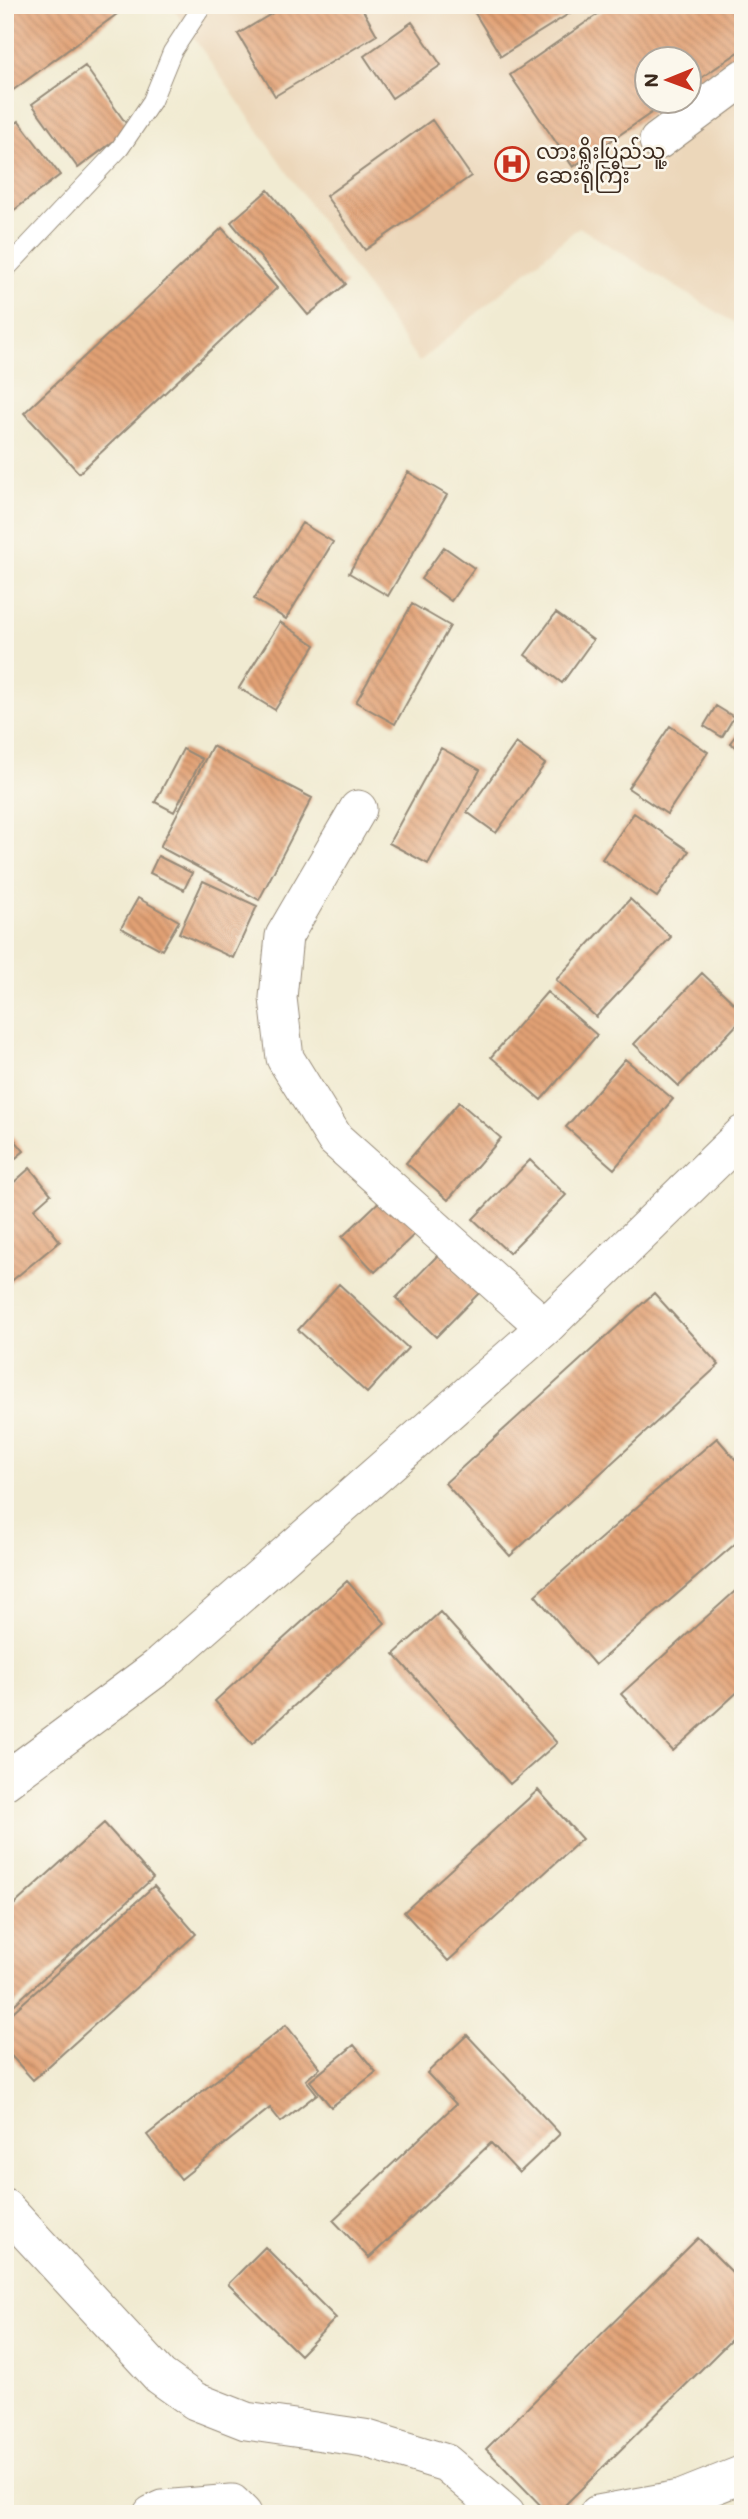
<svg xmlns="http://www.w3.org/2000/svg" width="748" height="2519" font-family="Mali,'Noto Sans Myanmar',sans-serif">
  <style>
    .built { fill: #ecd7ba; fill-rule: evenodd }
    .building { fill: url(#building-back-hatch) }
    .lines { fill: none; stroke-linecap: round; stroke-linejoin: round }
    .service-casing { stroke: #968a78; stroke-width: 20 }
    .minor-casing { stroke: #968a78; stroke-width: 39 }
    .service { stroke: #fff; stroke-width: 18 }
    .minor { stroke: #fff; stroke-width: 37 }
    .labels { text-anchor: middle; stroke-width: 5; stroke-linejoin: round; paint-order: stroke }
    .poi-label { font-size: 21px; fill: #3b2a1e; stroke: #fbf7ec; text-anchor: start }
  </style>
  <defs>
    <pattern id="building-back-hatch" width="6" height="6" patternUnits="userSpaceOnUse" patternTransform="scale(1.75)"><rect width="6" height="6" fill="#e2a175"/><path d="M-1 5l2 2M0 0l6 6M5-1l2 2" fill="none" stroke="#b8835f"/></pattern>
  </defs>
  <rect width="100%" height="100%" fill="#fbf7ec"/>
  <filter id="ink" filterUnits="userSpaceOnUse"><feTurbulence type="fractalNoise" baseFrequency=".0143" numOctaves="2"/><feDisplacementMap in="SourceGraphic" scale="14" xChannelSelector="R" yChannelSelector="G"/><feConvolveMatrix kernelMatrix="1 2 1 2 8 2 1 2 1" color-interpolation-filters="sRGB"/></filter>
  <filter id="wash" filterUnits="userSpaceOnUse"><feTurbulence type="fractalNoise" baseFrequency=".00686" numOctaves="4" result="noise"/><feDisplacementMap in="SourceGraphic" scale="28" xChannelSelector="R" yChannelSelector="G"/><feGaussianBlur stdDeviation="1.57" result="paint"/><feColorMatrix in="noise" values="0 0 0 0 0 0 0 0 0 0 0 0 0 0 0 0 0 1.4 0 .05"/><feComposite in="paint" operator="in"/></filter>
  <g filter="url(#wash)">
    <rect width="100%" height="100%" fill="#f1ebd2"/>
    <!-- built -->
    <path class="built" d="M171,5H743V328L579,227L419,362ZM646,60H688V102H646Z"/>
    <g id="blocks">
      <!-- building -->
      <path class="building" d="M5,5H110L117,14L5,96Z
        M286,5H360L377,35L275,96L238,34Z
        M470,5H583L501,56Z
        M611,5H743V49L688,87V60H646V102H667L573,167L510,75Z
        M412,22L441,65L392,98L364,56Z
        M85,66L130,129L78,168L32,104Z
        M432,120L471,176L365,250L326,196Z
        M19,121L60,175L5,217V131Z
        M268,190L346,284L308,315L231,222Z
        M222,228L277,288L79,473L24,413Z
        M408,472L447,495L388,596L349,573Z
        M302,523L333,542L286,619L254,599Z
        M444,547L474,568L451,601L421,579Z
        M412,604L450,626L395,724L356,702Z
        M556,613L593,640L562,683L525,655Z
        M280,622L315,645L275,710L239,688Z
        M716,706L734,717L722,737L704,726Z
        M670,726L708,752L667,814L628,788Z
        M741,728L743,729V752L730,743Z
        M516,743L545,764L496,833L467,812Z
        M212,746L312,798L259,900L160,847Z
        M441,748L480,770L428,864L389,843Z
        M183,749L202,759L174,812L155,802Z
        M634,813L689,851L657,897L602,859Z
        M158,856L192,873L184,890L150,873Z
        M203,881L257,906L233,958L179,933Z
        M138,898L179,921L162,950L121,928Z
        M630,899L671,937L596,1017L556,980Z
        M702,973L743,1012V1018L679,1086L634,1044Z
        M547,992L597,1035L541,1100L491,1057Z
        M625,1059L673,1099L614,1169L566,1127Z
        M459,1102L501,1138L448,1200L406,1163Z
        M5,1128L24,1151L5,1167Z
        M530,1160L566,1195L509,1253L473,1219Z
        M30,1168L51,1194L34,1209L60,1241L9,1283L5,1278V1175L12,1184Z
        M386,1195L419,1230L375,1272L342,1237Z
        M443,1250L483,1289L436,1337L396,1298Z
        M339,1284L408,1348L367,1393L298,1330Z
        M654,1293L719,1365L510,1556L445,1483Z
        M717,1438L743,1468V1537L595,1665L535,1595Z
        M347,1581L385,1623L252,1744L215,1701Z
        M743,1584V1687L673,1751L621,1694Z
        M440,1612L557,1743L510,1784L394,1654Z
        M538,1790L582,1839L448,1961L404,1912Z
        M104,1823L153,1878L5,2013V1913Z
        M154,1886L196,1934L33,2080L5,2049V2019Z
        M286,2025L320,2068L306,2080L317,2094L281,2122L270,2108L181,2179L147,2135Z
        M467,2035L560,2134L519,2173L491,2143L369,2258L333,2220L456,2104L427,2073Z
        M354,2045L376,2072L331,2107L310,2081Z
        M698,2238L743,2283V2328L556,2514H549L486,2449Z
        M265,2247L336,2318L300,2355L228,2284Z"/>
    </g>
  </g>
  <g filter="url(#ink)">
    <use href="#blocks" fill-opacity="0" stroke="#968a78" stroke-width="2"/>
    <g class="lines">
      <!-- service casing -->
      <g class="service-casing">
        <path id="service" d="M5,270L120,148L152,101L172,52L203,5"/>
      </g>
      <!-- minor casing -->
      <g class="minor-casing">
        <path id="minor" d="M658,141L743,78
          M358,809L284,936L278,998L285,1058L335,1139L545,1327
          M5,1781L158,1667L545,1327L743,1134
          M5,2208L160,2376L195,2401L246,2421L364,2438L446,2463L506,2514
          M152,2514L163,2509L232,2503L243,2514
          M598,2514L680,2499L743,2474"/>
      </g>
      <!-- service -->
      <use href="#service" class="service"/>
      <!-- minor -->
      <use href="#minor" class="minor"/>
    </g>
  </g>
  <!-- icons -->
  <defs>
    <g id="hospital-ring" transform="scale(1.75)"><circle r="9.5" fill="#fbf7ec" stroke="#c8321e" stroke-width="1.5"/><path d="M-5-5h3v3.5h4V-5h3V5h-3V1.5h-4V5h-3Z" fill="#c8321e"/></g>
  </defs>
  <g fill-rule="evenodd">
    <use href="#hospital-ring" x="512" y="164"/>
  </g>
  <g class="labels">
    <!-- poi labels -->
    <g class="poi-label">
      <text x="536" y="159">လားရှိုးပြည်သူ့<tspan x="536" dy="24">ဆေးရုံကြီး</tspan></text>
    </g>
  </g>
  <!-- margin -->
  <rect width="748" height="2519" fill="none" stroke="#fbf7ec" stroke-width="28"/>
  <!-- north arrow -->
  <g transform="translate(668 80) rotate(269)"><circle r="33" fill="#fbf7ec" stroke="#aea59a" stroke-width="2"/>
  <path d="M0-5L12 26L0 18L-12 26Z" fill="#c8321e"/>
  <text y="-10" font-size="19" font-weight="bold" text-anchor="middle" fill="#3b2a1e">N</text>
  </g>
</svg>
